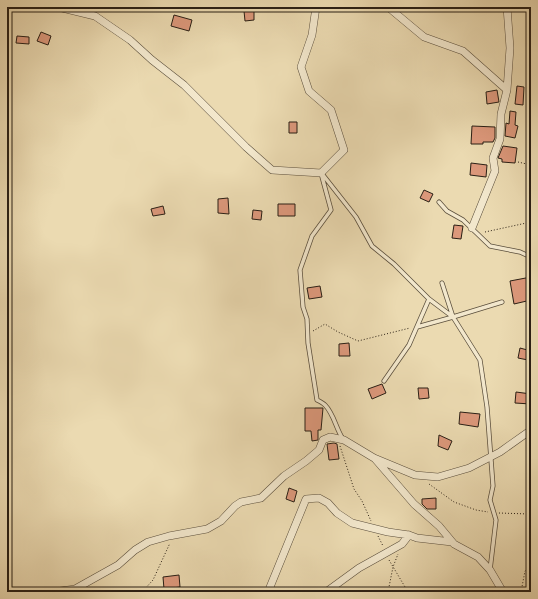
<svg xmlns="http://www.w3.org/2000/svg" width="538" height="599" font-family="'IM FELL French Canon',serif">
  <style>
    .building { fill: #dc987b; stroke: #291f15 }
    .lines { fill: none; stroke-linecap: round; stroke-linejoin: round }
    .lane-casing { stroke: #5a4e3c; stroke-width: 5 }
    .street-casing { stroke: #5a4e3c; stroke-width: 8 }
    .path { stroke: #291f15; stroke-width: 1; stroke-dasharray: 1 2; stroke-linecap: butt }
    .lane { stroke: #f2e7cc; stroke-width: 3.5 }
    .street { stroke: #f2e7cc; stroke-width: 7 }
  </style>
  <rect width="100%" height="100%" fill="#ebdab1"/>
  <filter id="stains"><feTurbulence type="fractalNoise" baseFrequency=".005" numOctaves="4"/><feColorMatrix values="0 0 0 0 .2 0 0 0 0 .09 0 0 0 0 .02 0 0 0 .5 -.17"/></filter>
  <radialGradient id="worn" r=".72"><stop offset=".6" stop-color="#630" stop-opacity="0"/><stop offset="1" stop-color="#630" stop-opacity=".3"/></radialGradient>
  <!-- building -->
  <path class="building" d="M244,11H254V20L245,21Z
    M174,15L192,20L189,31L171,26Z
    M41,32L51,36L48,45L37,41Z
    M17,36L29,37V44L16,43Z
    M517,86L524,87L523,105L515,104Z
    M497,90L499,102L487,104L486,92Z
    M510,111L516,112L515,125L518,126L515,138L505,136L506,123L509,124Z
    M289,122H297V133H289Z
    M472,126L495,127V138L493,142H483V144H471Z
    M503,146L517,148L515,163L502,162V159L498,158Z
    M471,163L487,165L486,177L470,175Z
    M424,190L433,194L429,202L420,198Z
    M228,198L229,214L218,213V199Z
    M278,204H295V216H278Z
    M163,206L165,214L153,216L151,209Z
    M253,210L262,211L261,220L252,219Z
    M454,225L463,226L461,239L452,238Z
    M531,277V289H529L531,300L514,304L510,281Z
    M320,286L322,297L309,299L307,288Z
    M349,343L350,356H339V344Z
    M520,348L531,351L528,360L518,358Z
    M382,384L386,393L372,399L368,389Z
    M418,388H428L429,398L419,399Z
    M516,392L531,394V404L515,403Z
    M305,408H323L321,430H318V440L312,441L311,431H305Z
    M460,412L480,414L478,427L459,424Z
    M439,435L452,441L448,450L438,446Z
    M334,443L337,444L339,459L329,460L327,444Z
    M289,488L297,491L294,502L286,499Z
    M436,498V509H427L422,504V499Z
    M179,575L180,587L164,589L163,577Z"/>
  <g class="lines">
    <!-- lane casing -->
    <g class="lane-casing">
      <path id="lane" d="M321,173L331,210L312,236L300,270L303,307L307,319L308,343L317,400C319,401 323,403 325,405C334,414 336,429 343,439
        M323,175L356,217L372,246L394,264L429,299L409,345L384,381
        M439,202L447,211L463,220L490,246L520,252L531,257
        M429,299L453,317L442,283
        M453,317L502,302
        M417,327L453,317L480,360L487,407L493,486L490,500L496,520L490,570"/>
    </g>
    <!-- street casing -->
    <g class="street-casing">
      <path id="street" d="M58,7L95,16L130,40L152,60L184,85L246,147L272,170L321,173L344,150L331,110L309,91L301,67L312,35L316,7
        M388,7L424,37L463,51L507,90L510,48L507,7
        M472,228L495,171L493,158L500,139L501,114L507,90
        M528,433L531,441
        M376,460L414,504L439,526L454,544L478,557L490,570L503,592
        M53,592L75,589L118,565L135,550L148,542L169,536L207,529L221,521L235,506L241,502L261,498L284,476L306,461L319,450L323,440L330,437L344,440L374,458L415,475L438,477L469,468L500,452L531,430
        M268,592L306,499L319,498L328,503L337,513L352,523L388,532L409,535L417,538L452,542
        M326,592L359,568L402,544L409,535"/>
    </g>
    <!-- path -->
    <path class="path" d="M518,162L531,165
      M485,232L531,222
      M313,331L325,324L338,332L358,341L410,328
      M340,446L354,489L362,501L371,521
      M429,484L454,502L476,510L488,512
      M499,513L529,514L531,518
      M531,530V535
      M378,536L383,546
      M389,560L408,592
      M142,592L153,580L170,543
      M388,592L393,567L398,554
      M521,592L525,571L529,567L531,562"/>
    <!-- lane -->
    <use href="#lane" class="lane"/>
    <!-- street -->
    <use href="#street" class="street"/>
  </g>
  <!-- margin -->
  <rect width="538" height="599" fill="none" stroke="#ebdab1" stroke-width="24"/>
  <rect x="8" y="8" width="522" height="583" fill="none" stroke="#291f15" stroke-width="2"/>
  <rect x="12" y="12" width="514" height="575" fill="none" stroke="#291f15"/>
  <rect width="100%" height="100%" filter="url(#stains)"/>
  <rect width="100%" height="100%" fill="url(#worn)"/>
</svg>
